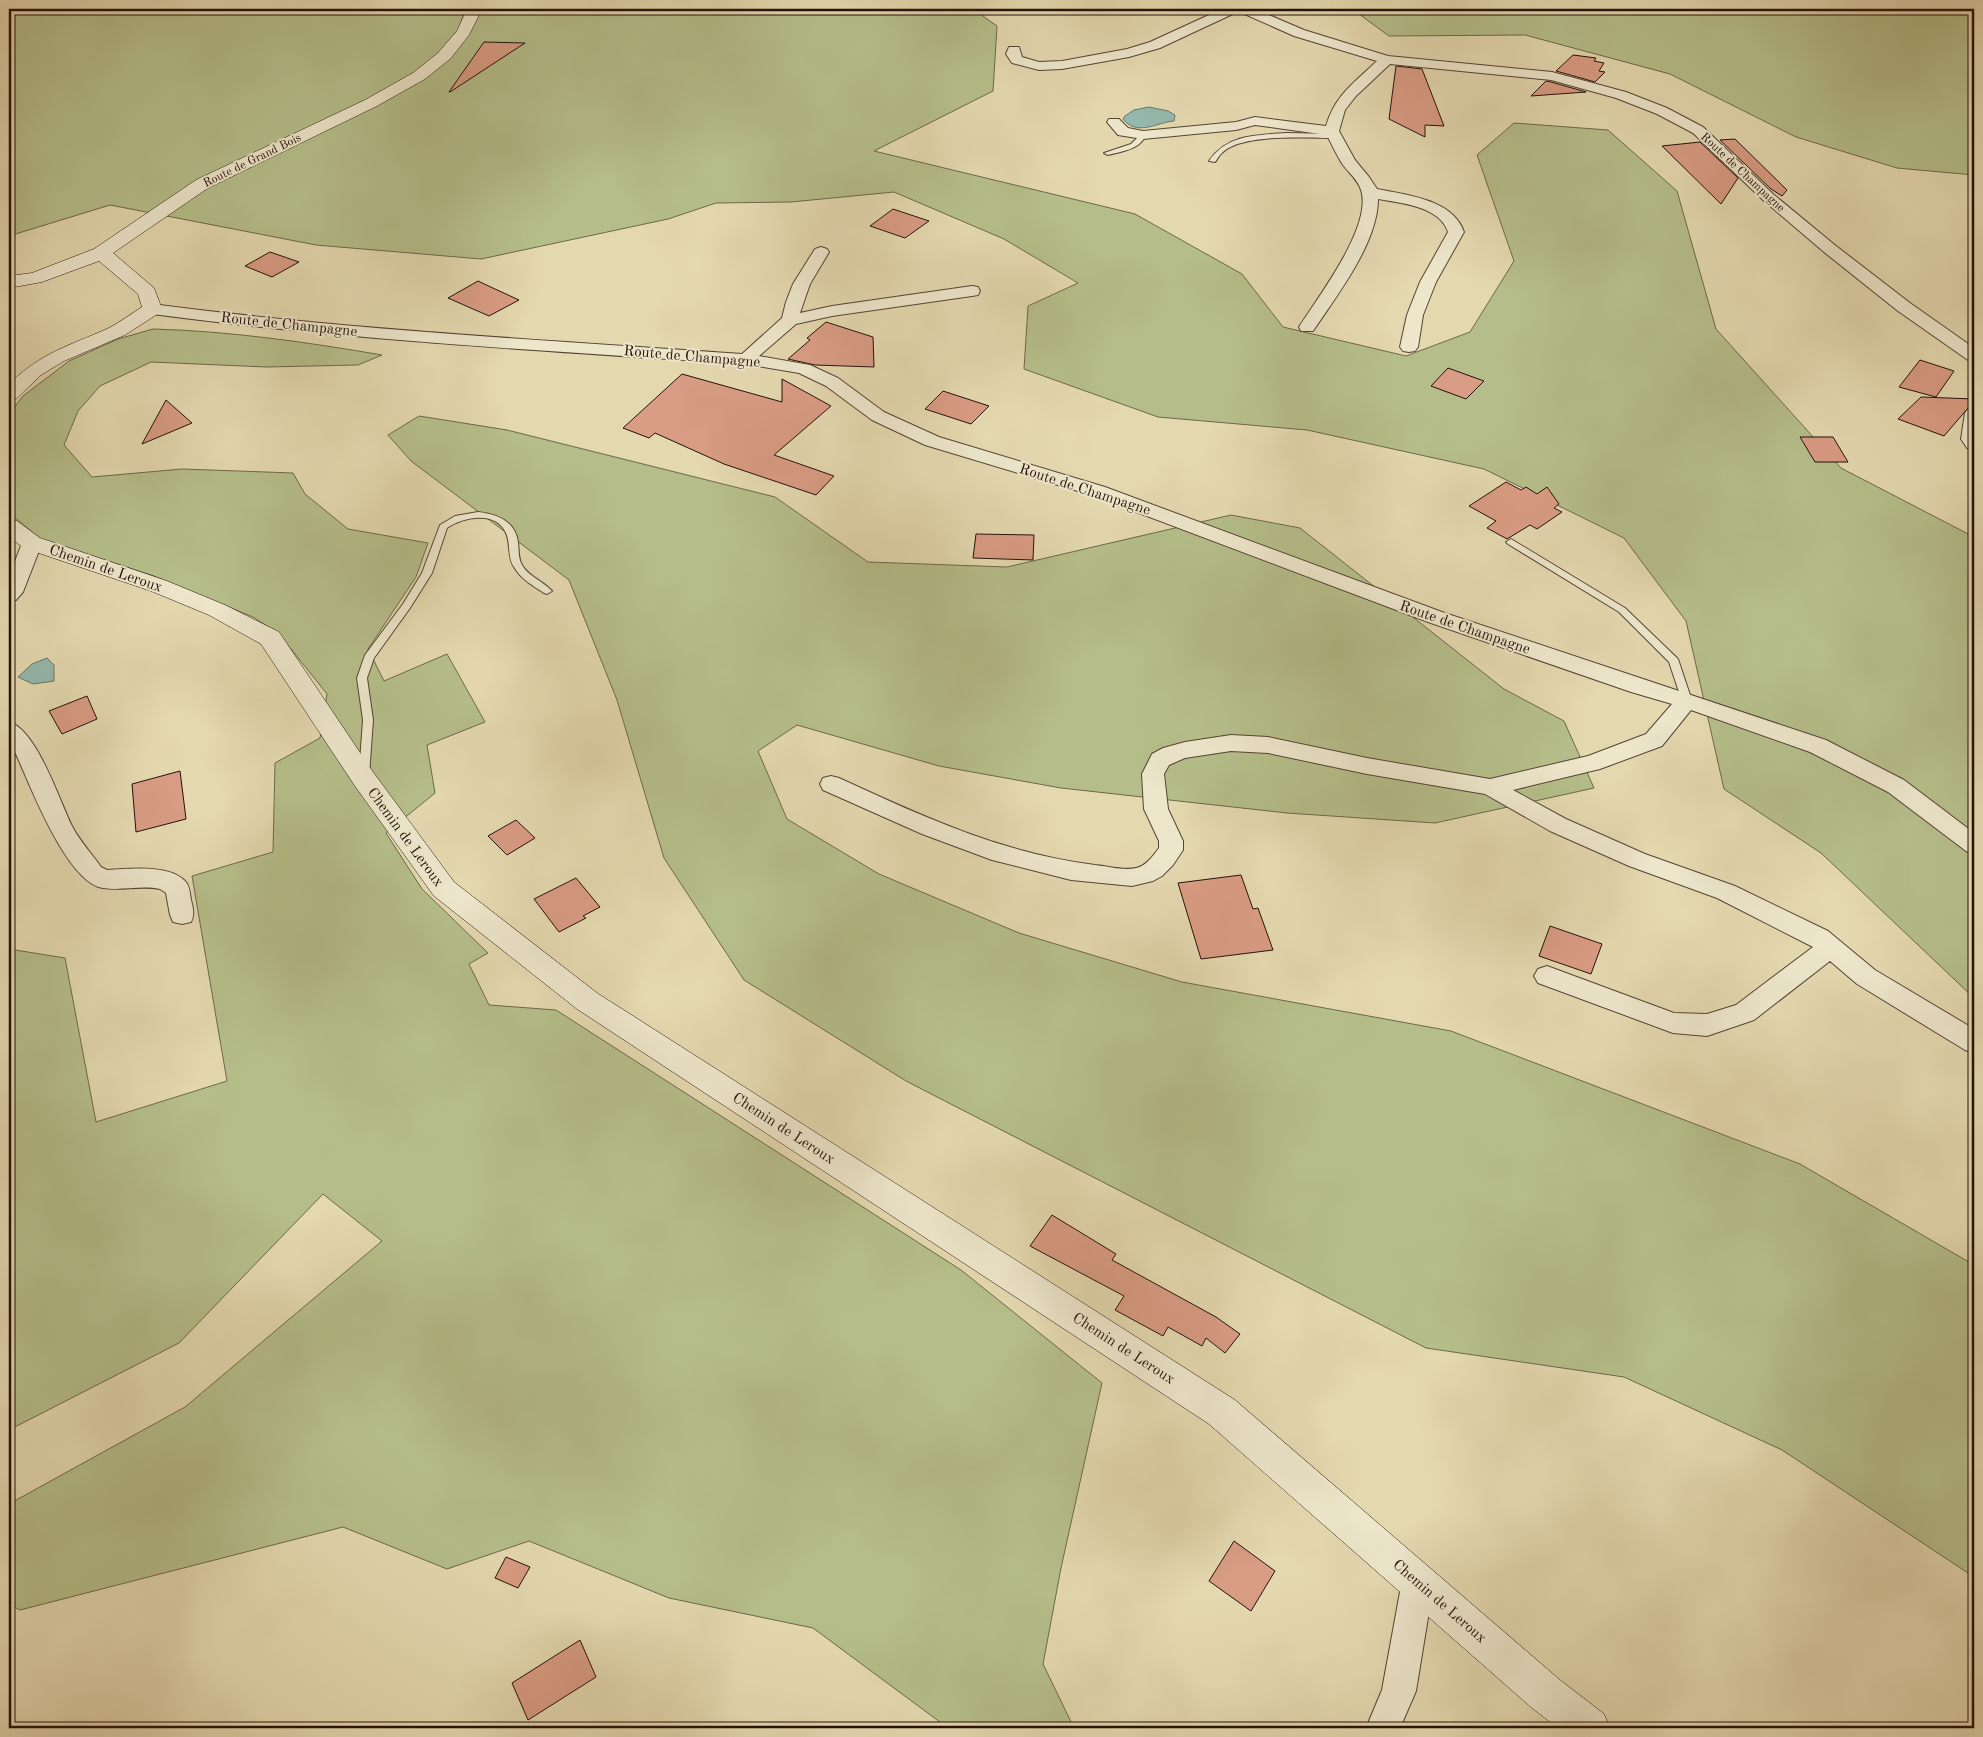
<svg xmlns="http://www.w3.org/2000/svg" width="1983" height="1737" font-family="'Old Standard TT',serif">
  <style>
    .green { fill: #b5be8a; stroke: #6d684a }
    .water { fill: #95b9ad; stroke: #68766c }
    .building { fill: #d99c84; stroke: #25110a }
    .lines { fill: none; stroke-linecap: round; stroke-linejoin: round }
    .lane-casing { stroke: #554333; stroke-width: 2 }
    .street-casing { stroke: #554333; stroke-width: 2 }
    .secondary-casing { stroke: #25110a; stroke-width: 1 }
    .lane { fill: #ede6cb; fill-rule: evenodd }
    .street { fill: #ede6cb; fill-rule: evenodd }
    .secondary { fill: #ede6cb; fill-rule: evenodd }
    .labels { text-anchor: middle; stroke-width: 4; stroke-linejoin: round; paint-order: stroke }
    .far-street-label { font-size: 12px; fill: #25110a; stroke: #ede6cb }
    .street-label { font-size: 15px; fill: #25110a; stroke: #ede6cb }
  </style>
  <rect width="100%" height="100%" fill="#e4d8af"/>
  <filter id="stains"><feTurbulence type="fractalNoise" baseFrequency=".004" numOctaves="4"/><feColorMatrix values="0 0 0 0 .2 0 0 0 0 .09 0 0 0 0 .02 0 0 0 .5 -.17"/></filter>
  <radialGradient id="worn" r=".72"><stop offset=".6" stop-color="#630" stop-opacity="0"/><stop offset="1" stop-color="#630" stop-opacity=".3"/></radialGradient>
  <!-- green -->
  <path class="green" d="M9,9H973L997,26L993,91L874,151L1135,214L1242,274L1283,327L1406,356L1470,332L1514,261L1477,155L1514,123L1608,130L1677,191L1716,329L1841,468L1974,537V998L1821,853L1724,789L1686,621L1624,538L1484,469L1307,430L1158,417L1024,369L1028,306L1078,283L1004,239L894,192L791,202L716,203L668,219L481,259L316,245L110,205L9,236Z
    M1352,9H1974V175L1897,168L1796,137L1670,74L1525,35L1389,36Z
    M153,329C229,331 306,342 382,355L358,365L266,367L151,362L100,386L78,411L64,445L92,477L182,469L293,473L305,494L348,529L428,543L416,577L368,649L384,681L447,654L485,722L427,745L435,793L386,833L422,889L488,953L469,964L489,1005L556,1010L961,1270L1102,1383L1061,1568L1043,1664L1074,1728H948L813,1628L669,1598L529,1541L447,1569L343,1527L20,1610L9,1604V1504L185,1407L382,1241L323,1194L179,1343L9,1430V949L65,958L96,1122L227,1081L192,876L273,852L275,763L320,738L327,694L279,634L253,617L154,576L41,539L9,513V414L23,396L69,361L118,339Z
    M419,416L507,430L775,497L868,562L1007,567L1231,515L1300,528L1504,689L1564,721L1594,788L1435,823L1287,813L1061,788L939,766L797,725L758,751L787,819L879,874L1019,933L1182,982L1451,1031L1800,1164L1974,1265V1577L1782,1450L1624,1377L1426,1348L906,1081L744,980L664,858L617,700L569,580L411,461L388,435Z"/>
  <!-- water -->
  <path class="water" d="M1149,107L1168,111L1175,115L1174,121C1158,122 1137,137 1123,119L1125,116L1134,110Z
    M47,658L54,665V681L33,684L18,677L32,664Z"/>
  <!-- building -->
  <path class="building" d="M484,42L525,43L450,92H449Z
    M1573,55L1596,58L1594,61L1604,63L1599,71L1605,72L1595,82L1556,71Z
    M1396,66L1422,69L1444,126L1425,125V137L1389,119Z
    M1546,81L1551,82L1586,92L1531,96Z
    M1735,139L1787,190L1782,196L1771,189L1720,140Z
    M1700,142L1738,178L1721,204L1662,146Z
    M893,209L929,221L905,238L870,226Z
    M270,252L299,262L272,277L245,266Z
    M478,281L495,289L519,300L489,316L448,298Z
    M826,322L873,337L874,367L815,365L788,359L810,340L807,338Z
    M1920,360L1954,371L1936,397L1899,387Z
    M1448,368L1484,381L1466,399L1431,386Z
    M682,374L782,402V379L831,406L774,455L834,476L816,495L724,464L655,433L649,438L623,428Z
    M943,391L989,406L971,424L925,409Z
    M1921,397L1974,399V401L1944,436L1898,419Z
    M166,400L192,423L142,444Z
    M1800,437H1833L1848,462H1815Z
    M1506,482L1521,490L1526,487L1537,494L1547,487L1559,504L1554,508L1562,512L1537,529L1530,525L1507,539L1487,528L1496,521L1469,506Z
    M976,534L1034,535L1033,560L973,558Z
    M87,696L97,719L62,734L49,711Z
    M180,771L186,819L136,832L132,784Z
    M516,820L535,838L507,855L488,836Z
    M1241,875L1253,909L1258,908L1273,950L1201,959L1178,883Z
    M576,878L600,907L583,916L586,918L559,932L534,899Z
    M1550,926L1602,944L1591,974L1539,956Z
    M1052,1215L1116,1254L1112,1260L1216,1317L1240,1334L1225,1353L1206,1338L1202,1346L1168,1327L1163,1336L1115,1310L1124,1296L1030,1246Z
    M1234,1541L1275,1571L1251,1611L1209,1581Z
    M506,1557L530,1567L518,1588L495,1578Z
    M580,1640L596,1677L528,1720L512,1683Z"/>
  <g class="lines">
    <!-- lane casing -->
    <g class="lane-casing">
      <path id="lane" d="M1287,133L1335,134L1338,136L1335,138C1308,138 1241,133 1222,153C1219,155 1217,160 1215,162L1209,161C1227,134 1257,135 1287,133Z
        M1141,134L1146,135C1139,150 1123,151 1108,155L1104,153L1131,144Z
        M478,512C497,514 515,521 518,542C519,550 518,558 522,565C529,577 543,581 552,591L547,594L544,593C533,586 521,579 514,567C507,557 511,544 506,533C496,510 463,517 447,528L432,573L410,608L374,658L367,678L373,720L369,775L364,779L360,778L359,775L363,720L357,678L365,655L403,604L422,573L440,525L455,516Z
        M1511,539L1625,608L1678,659L1692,701L1691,703L1687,705L1682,701L1669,662L1619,612L1508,544L1506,542Z"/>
    </g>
    <!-- street casing -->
    <g class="street-casing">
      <path id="street" d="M1222,9H1238L1237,12L1160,48L1129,57L1062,69L1039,70L1012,63L1006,54L1009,47H1019L1022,57L1039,62L1062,61L1127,49L1150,42Z
        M1239,9H1255L1304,30L1388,56L1552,72L1626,92L1667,108L1703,127L1773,194L1836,246L1910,303L1974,348V361L1968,360L1898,311L1824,252L1763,200L1693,133L1657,114L1616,98L1551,80L1390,64L1356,96L1345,110L1339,131L1355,160L1369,177L1377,189C1406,195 1453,199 1464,232L1436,282L1423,315L1418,347L1415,351L1409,352L1403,351L1400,347L1407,315L1420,282L1448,232C1440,206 1400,203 1378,199C1378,243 1337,295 1313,331H1301L1299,327C1318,297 1373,226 1361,190C1358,180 1349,173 1343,165C1337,156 1332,145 1327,135L1255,125L1236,130L1143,139L1118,135L1107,122L1109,119H1119L1128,128L1143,131L1236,122L1255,117L1326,126C1335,95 1355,82 1377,61L1294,36L1240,12Z
        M821,247L827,249L829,252L810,284L800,313L832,306L972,286L978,287L980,291L978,295L972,296L832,316L796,324L759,356L810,365L838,378L884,412L939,437L1105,487L1442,612L1826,740L1904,780L1974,833V854L1966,851L1888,792L1810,752L1691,710L1662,746L1600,769L1513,790L1566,819L1645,854L1735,886L1828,931L1875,970L1974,1029V1053L1965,1050L1857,984L1830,961L1754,1020L1707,1036L1673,1033L1538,983L1534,976L1538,969L1547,966L1674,1013L1707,1014L1736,1005L1813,947L1717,898L1629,866L1550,831L1485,794L1367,774L1268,753L1231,751L1185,758L1169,765L1164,774L1168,809L1183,841V850L1173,865L1162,876L1153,881L1132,886L1071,880L992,860L922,834L823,790L820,784L823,778L831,776L839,778C921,816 1004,854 1095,865C1107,866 1124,871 1136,868C1146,866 1153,856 1159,848V841L1144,809L1142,774L1152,754L1163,748L1185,742L1231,735L1268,737L1367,758L1490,779L1588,756L1646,734L1672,704L1631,692L1428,622L1091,495L925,445L872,420L826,386L799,373L746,364C548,351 349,340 152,314L146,313L144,309L146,305L152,304C348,330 545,340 742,354L782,318L786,302L793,284L815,249Z
        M1974,408V450L1967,448L1961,439L1965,413L1968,409Z
        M32,537L39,539L42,543L23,592L16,600L9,601V577L22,543L25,539Z
        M9,722C37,730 59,800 72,826C79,840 92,854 101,867L107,870C129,869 169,864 185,881C190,886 190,894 191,900C193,908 195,914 191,922L182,924L173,922L170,915L166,893L160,889C141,885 122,891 103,888C67,883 30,785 16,754L9,744Z
        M1418,1565L1430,1569L1434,1581L1416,1691L1400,1728H1366L1382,1690L1402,1581L1406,1569Z"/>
    </g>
    <!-- secondary casing -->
    <g class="secondary-casing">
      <path id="secondary" d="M467,9H482L469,35L450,59L425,79L377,106L208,188L113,253L154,288L162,309L159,313L125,335L64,361L41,375L16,399L9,401V384C42,352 69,346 109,328C120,322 131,314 142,307L138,294L99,261L42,282L9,288V276L32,273L94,249L196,180L365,100L413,73L438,53L457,31Z
        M9,519L17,521L40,538L167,581L225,605L279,632L373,772L454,882L597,993L1235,1400L1560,1680L1604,1714L1610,1728H1558L1532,1708L1209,1424L577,1009L434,896L355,786L261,644L209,615L151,591L24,548L9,537Z"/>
    </g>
    <!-- lane -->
    <use href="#lane" class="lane"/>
    <!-- street -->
    <use href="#street" class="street"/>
    <!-- secondary -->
    <use href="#secondary" class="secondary"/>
  </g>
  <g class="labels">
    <!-- far-street labels -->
    <g class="far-street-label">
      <text transform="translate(252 160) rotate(-26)" y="4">Route de Grand Bois</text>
      <text transform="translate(1743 172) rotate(43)" y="4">Route de Champagne</text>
    </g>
    <!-- street labels -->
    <g class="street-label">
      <text transform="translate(289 324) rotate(6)" y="5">Route de Champagne</text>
      <text transform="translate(692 356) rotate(5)" y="5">Route de Champagne</text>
      <text transform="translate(1085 489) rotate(18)" y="5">Route de Champagne</text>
      <text transform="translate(106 568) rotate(19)" y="5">Chemin de Leroux</text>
      <text transform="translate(1465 627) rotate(19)" y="5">Route de Champagne</text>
      <text transform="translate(406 837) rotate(54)" y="5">Chemin de Leroux</text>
      <text transform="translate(784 1128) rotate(33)" y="5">Chemin de Leroux</text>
      <text transform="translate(1124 1348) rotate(33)" y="5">Chemin de Leroux</text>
      <text transform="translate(1440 1601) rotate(41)" y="5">Chemin de Leroux</text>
    </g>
  </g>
  <!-- margin -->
  <rect width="1983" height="1737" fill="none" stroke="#e4d8af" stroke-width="30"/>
  <rect x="10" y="10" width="1963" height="1717" fill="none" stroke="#25110a" stroke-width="2.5"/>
  <rect x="15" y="15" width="1953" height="1707" fill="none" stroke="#25110a"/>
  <rect width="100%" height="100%" filter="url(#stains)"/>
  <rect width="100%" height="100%" fill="url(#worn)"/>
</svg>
